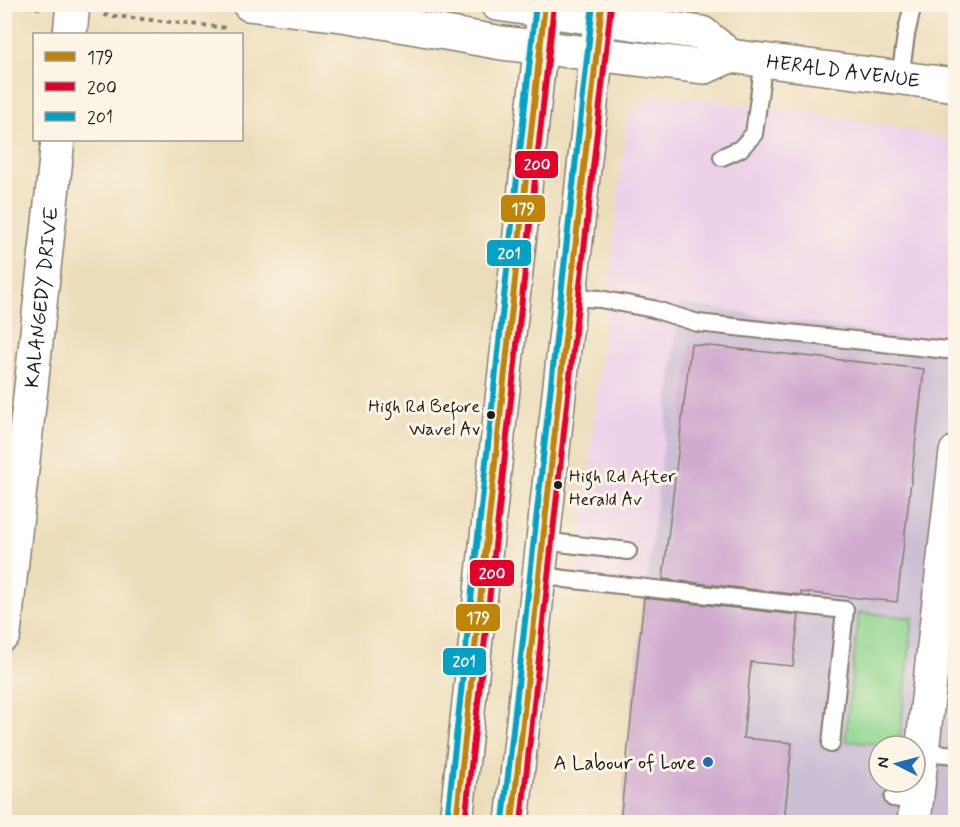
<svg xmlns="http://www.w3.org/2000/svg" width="960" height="827" font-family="Mynerve,sans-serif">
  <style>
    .built { fill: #edd1e9 }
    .industrial { fill: #ccbfd4; fill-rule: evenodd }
    .grass { fill: #8fd58f; stroke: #567856; stroke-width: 1.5 }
    .building { fill: #d0aacf }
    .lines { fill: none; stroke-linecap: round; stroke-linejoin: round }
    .service-casing { stroke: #847c6b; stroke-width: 20 }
    .minor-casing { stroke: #847c6b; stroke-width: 36 }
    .tertiary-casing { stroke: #847c6b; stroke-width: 36 }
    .primary-casing { stroke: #847c6b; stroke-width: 36 }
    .path { stroke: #847c6b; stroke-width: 4; stroke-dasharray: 4.5 4.5; stroke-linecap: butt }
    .service { stroke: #fff; stroke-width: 16 }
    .minor { stroke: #fff; stroke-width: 33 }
    .tertiary { stroke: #fff; stroke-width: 33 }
    .primary { stroke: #fff; stroke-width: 33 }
    .bus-1-casing { stroke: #fcf5e5; stroke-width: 10 }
    .bus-2-casing { stroke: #fcf5e5; stroke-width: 10 }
    .bus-3-casing { stroke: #fcf5e5; stroke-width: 10 }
    .bus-1 { stroke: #c08407; stroke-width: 6 }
    .bus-2 { stroke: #e4002b; stroke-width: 6 }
    .bus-3 { stroke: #01a2c5; stroke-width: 6 }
    .bus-dot { fill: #1c1c1c; stroke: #fcf5e5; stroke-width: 2 }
    .poi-dot { fill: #1f6fb2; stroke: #fcf5e5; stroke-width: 2 }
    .labels { text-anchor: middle; stroke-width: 6; stroke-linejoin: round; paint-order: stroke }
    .bus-label { font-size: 18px; fill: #1c1c1c; stroke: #fcf5e5; text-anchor: end }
    .street-label { font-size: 20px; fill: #1c1c1c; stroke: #fcf5e5 }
    .poi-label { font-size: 20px; fill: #1c1c1c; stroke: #fcf5e5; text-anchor: end }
    .line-badge { stroke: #fcf5e5; stroke-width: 2 }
    .badge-label { font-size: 16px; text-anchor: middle; font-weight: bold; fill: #fff }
  </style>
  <rect width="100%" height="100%" fill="#fcf5e5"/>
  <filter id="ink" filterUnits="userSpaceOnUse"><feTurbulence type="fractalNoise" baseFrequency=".0167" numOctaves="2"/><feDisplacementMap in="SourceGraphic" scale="12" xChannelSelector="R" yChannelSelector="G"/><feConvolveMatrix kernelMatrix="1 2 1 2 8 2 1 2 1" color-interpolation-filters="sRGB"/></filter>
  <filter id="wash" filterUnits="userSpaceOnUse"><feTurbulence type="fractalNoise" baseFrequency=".008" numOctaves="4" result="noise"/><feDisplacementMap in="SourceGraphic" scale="24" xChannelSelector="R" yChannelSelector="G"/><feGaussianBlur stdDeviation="1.35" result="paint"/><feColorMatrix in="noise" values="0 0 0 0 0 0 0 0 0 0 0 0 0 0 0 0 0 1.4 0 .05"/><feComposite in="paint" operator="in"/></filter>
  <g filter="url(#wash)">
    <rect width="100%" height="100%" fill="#ecddba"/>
    <!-- built -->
    <path class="built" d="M657,94L819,113L955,139V275L921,612L577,576L627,115Z"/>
    <!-- industrial -->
    <path class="industrial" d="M680,303L955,346V822H619ZM879,746H915V782H879Z"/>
    <!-- grass -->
    <path class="grass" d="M859,612L913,618L899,746L845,741Z"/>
    <g id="blocks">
      <!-- building -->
      <path class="building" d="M691,344L924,369L897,602L801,592V595L663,579Z
        M644,598L799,615L793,666L751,662L743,738L792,743L784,822H620Z"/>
    </g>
  </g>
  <g filter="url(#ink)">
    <use href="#blocks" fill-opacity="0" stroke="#847c6b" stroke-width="1.5"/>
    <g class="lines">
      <!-- service casing -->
      <g class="service-casing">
        <path id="service" d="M900,78L906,35L913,4
          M722,157L740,149L754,134L764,60
          M571,297L600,299L653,309L698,323L956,351
          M542,541L628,551
          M538,574L565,579L845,610L831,744
          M923,752L956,755
          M893,798L917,801"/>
      </g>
      <!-- minor casing -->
      <g class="minor-casing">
        <g id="minor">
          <path d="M70,34L73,4"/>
          <path id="s1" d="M4,634L58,140"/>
          <path d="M914,822L956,452"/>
        </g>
      </g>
      <!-- tertiary casing -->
      <g class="tertiary-casing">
        <g id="tertiary">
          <path id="s2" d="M249,4L343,15L502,43L705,67L730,56L956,85"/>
          <path d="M497,4L702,33L730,56"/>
        </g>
      </g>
      <!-- primary casing -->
      <g class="primary-casing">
        <path id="primary" d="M456,822L545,4
          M512,822L602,4"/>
      </g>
      <!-- path -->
      <path class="path" d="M9,4L40,8
        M104,15L228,28"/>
      <!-- service -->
      <use href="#service" class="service"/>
      <!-- minor -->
      <use href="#minor" class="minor"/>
      <!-- tertiary -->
      <use href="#tertiary" class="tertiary"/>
      <!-- primary -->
      <use href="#primary" class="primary"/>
      <!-- bus-1 casing -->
      <g class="bus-1-casing">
        <path id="bus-1" d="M456,822L545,4
          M512,822L602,4"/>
      </g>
      <!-- bus-2 casing -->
      <g class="bus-2-casing">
        <path id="bus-2" d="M465,822L554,5
          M521,822L611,5"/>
      </g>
      <!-- bus-3 casing -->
      <g class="bus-3-casing">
        <path id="bus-3" d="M447,821L536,4
          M503,821L593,4"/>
      </g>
      <!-- bus-1 -->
      <use href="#bus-1" class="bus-1"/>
      <!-- bus-2 -->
      <use href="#bus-2" class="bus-2"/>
      <!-- bus-3 -->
      <use href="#bus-3" class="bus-3"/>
    </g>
  </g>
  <!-- markers -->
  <g class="bus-dot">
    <circle cx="491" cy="415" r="5"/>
    <circle cx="558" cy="485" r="5"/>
  </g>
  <circle class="poi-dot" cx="708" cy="762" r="6"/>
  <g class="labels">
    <!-- bus labels -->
    <g class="bus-label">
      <text x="480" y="412">High Rd Before<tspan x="480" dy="23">Wavel Av</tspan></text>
      <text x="569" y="482" text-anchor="start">High Rd After<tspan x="569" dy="23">Herald Av</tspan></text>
    </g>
    <!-- street labels -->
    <g class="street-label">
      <text dy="7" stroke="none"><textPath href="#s2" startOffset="602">HERALD AVENUE</textPath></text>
      <text dy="7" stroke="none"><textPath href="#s1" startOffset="339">KALANGEDY DRIVE</textPath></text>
    </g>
    <!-- poi labels -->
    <g class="poi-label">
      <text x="696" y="769">A Labour of Love</text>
    </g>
  </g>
  <g class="line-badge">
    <rect x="514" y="150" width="45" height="29" rx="6" fill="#e4002b"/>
    <rect x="500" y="194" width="46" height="29" rx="6" fill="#c08407"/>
    <rect x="486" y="239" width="46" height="28" rx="6" fill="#01a2c5"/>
    <rect x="469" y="559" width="46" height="28" rx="6" fill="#e4002b"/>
    <rect x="455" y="603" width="46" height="29" rx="6" fill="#c08407"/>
    <rect x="442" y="647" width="45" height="29" rx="6" fill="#01a2c5"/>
  </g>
  <g class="badge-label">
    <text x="537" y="170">200</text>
    <text x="523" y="214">179</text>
    <text x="509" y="259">201</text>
    <text x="492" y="579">200</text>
    <text x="478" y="623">179</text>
    <text x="464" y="667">201</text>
  </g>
  <!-- margin -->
  <rect width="960" height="827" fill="none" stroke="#fcf5e5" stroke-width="24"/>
  <!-- legend -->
  <rect x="33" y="33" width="210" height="108" fill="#fcf5e5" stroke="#a29e95" stroke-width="1.5"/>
  <rect x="45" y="52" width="30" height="9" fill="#c08407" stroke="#a29e95" stroke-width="1.5"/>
  <text x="87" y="63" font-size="18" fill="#1c1c1c">179</text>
  <rect x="45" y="82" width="30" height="9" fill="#e4002b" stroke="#a29e95" stroke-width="1.5"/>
  <text x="87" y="93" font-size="18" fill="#1c1c1c">200</text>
  <rect x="45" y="112" width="30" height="9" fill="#01a2c5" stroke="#a29e95" stroke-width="1.5"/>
  <text x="87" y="123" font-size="18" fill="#1c1c1c">201</text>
  <!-- north arrow -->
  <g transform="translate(897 764) rotate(276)"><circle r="28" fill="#fcf5e5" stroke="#a29e95" stroke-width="1.5"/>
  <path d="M0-4.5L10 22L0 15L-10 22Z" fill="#1f6fb2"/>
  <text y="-9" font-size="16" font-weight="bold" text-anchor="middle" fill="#1c1c1c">N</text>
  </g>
</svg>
